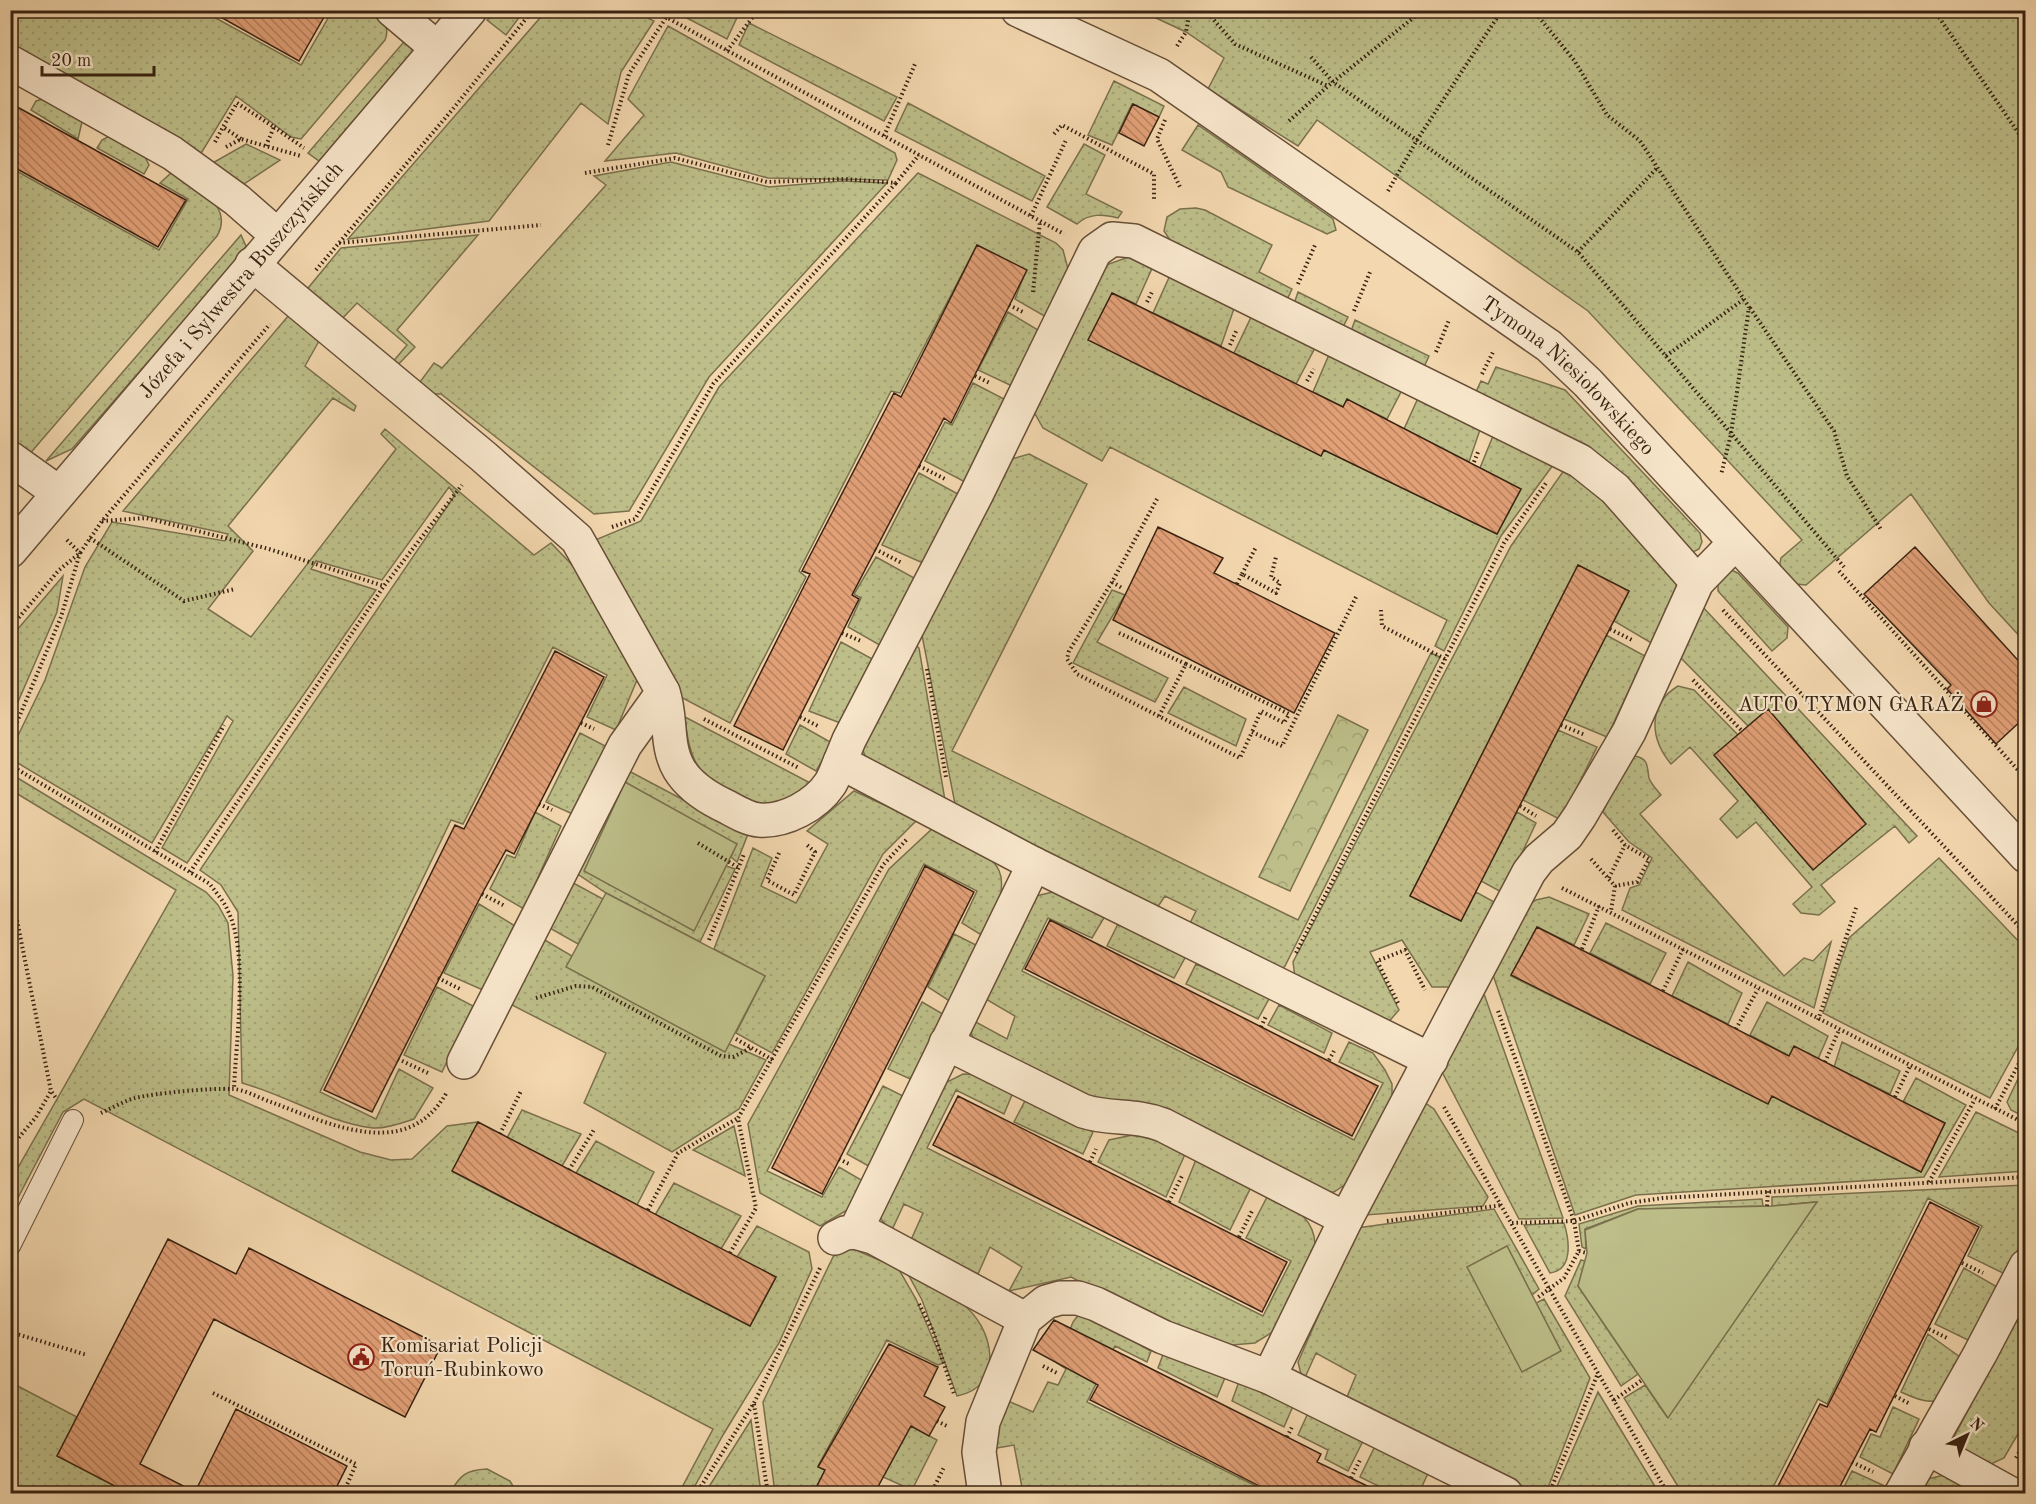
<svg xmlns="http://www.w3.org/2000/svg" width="2036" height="1504" font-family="'Old Standard TT',serif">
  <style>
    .grass { fill: url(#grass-dots); stroke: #7a704d; stroke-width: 1.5 }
    .forest { fill: url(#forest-crowns); stroke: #7a704d; stroke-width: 1.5 }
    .park { fill: #bdbe89; stroke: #7a704d; stroke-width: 1.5 }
    .building { fill: url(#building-back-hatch); stroke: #382211; stroke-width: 1.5 }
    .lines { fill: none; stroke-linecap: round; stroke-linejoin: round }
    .lane-casing { stroke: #674f38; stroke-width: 22 }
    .street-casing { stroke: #674f38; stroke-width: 36 }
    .path { stroke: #382211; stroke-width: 4; stroke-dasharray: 1.5 3; stroke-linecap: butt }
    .lane { stroke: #f7e5ca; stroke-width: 20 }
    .street { stroke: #f7e5ca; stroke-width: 33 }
    .labels { text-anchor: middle; stroke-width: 4.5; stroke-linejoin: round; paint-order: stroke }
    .street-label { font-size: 21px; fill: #382211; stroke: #f7e5ca }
    .poi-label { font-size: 21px; fill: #382211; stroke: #f7e5ca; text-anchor: end }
  </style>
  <defs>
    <pattern id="grass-dots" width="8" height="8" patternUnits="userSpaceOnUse" patternTransform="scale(1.5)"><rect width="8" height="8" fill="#bdbe89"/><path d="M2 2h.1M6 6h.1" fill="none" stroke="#a3a375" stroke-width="1.8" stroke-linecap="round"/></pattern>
    <pattern id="forest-crowns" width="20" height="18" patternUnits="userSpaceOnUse" patternTransform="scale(1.5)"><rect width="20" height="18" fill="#bdbe89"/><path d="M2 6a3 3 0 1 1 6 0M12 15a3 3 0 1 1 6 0" fill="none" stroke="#a3a375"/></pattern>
    <pattern id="building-back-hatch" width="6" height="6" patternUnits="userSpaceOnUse" patternTransform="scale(1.5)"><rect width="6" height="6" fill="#e2a077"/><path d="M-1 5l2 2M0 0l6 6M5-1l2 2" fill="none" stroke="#b88260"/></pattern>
  </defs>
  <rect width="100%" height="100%" fill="#f3d7ae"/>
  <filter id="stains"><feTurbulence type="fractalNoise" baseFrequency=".00333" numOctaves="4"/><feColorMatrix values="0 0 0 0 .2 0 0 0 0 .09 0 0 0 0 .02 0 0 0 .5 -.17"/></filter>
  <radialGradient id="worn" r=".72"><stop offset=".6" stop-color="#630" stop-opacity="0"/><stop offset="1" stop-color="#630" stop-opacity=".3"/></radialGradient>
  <!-- grass -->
  <path class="grass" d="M11,10L203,11L301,65L331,13L328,11H370C381,17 391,26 385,40L301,139L291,137L236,96L200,155L11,50Z
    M501,10L524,11L506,35L487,20Z
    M679,10H740V11L727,39L677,13Z
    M546,11H633L654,21L621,72L608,124L581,103L489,221L348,239Z
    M1141,11H2025V642L1989,603L1911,494L1806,585L1796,584L1779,569L1781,558L1802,540L1588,311L1317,120L1298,146L1208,89L1224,58L1186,32Z
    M749,23L897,97L884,121L739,45Z
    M668,26L895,153L897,160L888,180L768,178L676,153L605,161L644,115L628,99Z
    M409,36L418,45L319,161L308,153Z
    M1114,81L1164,106L1159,117L1132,104L1112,145L1088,135Z
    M43,99L74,111L82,122L78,139L31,110L36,101Z
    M908,103L1045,176L1032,201L895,131Z
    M1198,125L1333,219L1336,230L1327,234L1228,187L1221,172L1182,150Z
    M111,135L140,147L149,165L144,174L97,148L102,140Z
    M246,144L280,160L244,184L209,165Z
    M1084,144L1105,155L1086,194L1122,212L1118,218C1103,214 1089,213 1077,224L1047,207Z
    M671,162L769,187L842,181L887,183L709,377L629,511L594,514L441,394H428L417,386L434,363L442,368L606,185L594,176Z
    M11,168L159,250L188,199L160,183L171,173L179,172C198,188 234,207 217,236L27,457L11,447Z
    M918,173L1056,243L1063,250L1068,269L1046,317L1015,299L1026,270L977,245L900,393L891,391L799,571L806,577L730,723L673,693L588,543L641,521L719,387Z
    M1196,208L1205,210L1272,245L1259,272L1292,289L1285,304L1172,243L1164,231L1167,217L1180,209Z
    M241,235L246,246L242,254L72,449L46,461Z
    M478,235L397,330L415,347L395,368L391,364L407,345L357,303L339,322L304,293L341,248Z
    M1137,254L1154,264L1136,304L1112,293L1089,340L1321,455L1324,450L1497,534L1521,489L1480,468L1495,431L1556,461L1501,536L1444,651L1435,646L1447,620L1110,447L1102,461L1043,428L1034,412L1106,265Z
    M1172,271L1237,300L1221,346L1153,313Z
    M1298,292L1348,317L1341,331L1293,307Z
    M1008,312L1038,330L1012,386L978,370Z
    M1253,313L1317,344L1296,384L1234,353Z
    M289,315L319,341L305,366L356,406L354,411L333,398L228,526L253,551L208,609L251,637L396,449L381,434L385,429L534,555L551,543L575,568L637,680L616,730L587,717L607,675L553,647L463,824L451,820L320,1092L376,1119L399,1069L433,1088L414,1119C402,1123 386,1129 373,1128C328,1123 287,1095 242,1083L238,912L221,885L200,870L455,495L449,487L382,580L316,561L311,569L376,590L187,863L162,848L233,721L227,716L152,843L11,759L10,752L45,680L85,567L112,522L225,541L228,534L123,511Z
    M1355,320L1429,356L1423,369L1350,334Z
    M1331,350L1404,386L1387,419L1347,400L1343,407L1313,392Z
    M1496,367L1565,390L1700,533L1702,542L1699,549L1691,553L1474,396L1481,381L1488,384Z
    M973,383L1006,400L965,482L925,461L945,422L952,425Z
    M1419,396L1483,421L1469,462L1404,429Z
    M1029,454L1087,484L952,751L1298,920L1431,653L1440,657L1285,966L1279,972L1193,930L1191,921L1196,911L1165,896L1159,905L1147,908L956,809L921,630L1012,459Z
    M1567,466L1582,475L1684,584L1653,644L1614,621L1629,591L1578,565L1410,896L1461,921L1476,892L1496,903L1451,987H1432L1402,940L1370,952L1399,1010L1385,1026L1295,977L1293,962L1511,546Z
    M919,473L958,494L923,563L882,545Z
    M876,557L916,579L883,647L848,627L861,598L854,594Z
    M1731,570L1738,573L1788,627L1787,638L1772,651L1718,591V581Z
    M63,576L57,612L11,718V637Z
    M1112,590L1125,595L1097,642L1168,678L1155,702L1073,663Z
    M1700,604L1917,836L1909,843L1895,826L1821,885L1835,902L1819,915L1801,913L1793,904L1812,887L1756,822L1737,838L1720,819L1738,801L1690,747L1671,764C1650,739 1647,705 1678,686L1694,690L1738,735L1715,755L1768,709L1748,726L1679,656Z
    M1606,635L1645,656L1607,737L1564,719Z
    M910,639L919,648L946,806L867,761L861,745Z
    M841,642L876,661L843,724L809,711Z
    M1184,687L1246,719L1236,746L1168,713Z
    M685,717L814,785L802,797L761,808C711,781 690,780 685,717Z
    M800,725L832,743L816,771L786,754Z
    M1558,730L1597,747L1561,820L1523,800Z
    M580,733L613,750L577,816L546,802Z
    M1634,756C1649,758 1647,767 1649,778C1651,784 1657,790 1661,795L1640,814L1784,976L1804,958L1813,961L1831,942L1814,1008L1622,910L1630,888L1639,885L1652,858L1629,842L1603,812L1625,762Z
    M627,770L748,834L737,862L731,857L737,843L693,931L726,866L735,869L700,942L606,893L576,873Z
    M11,774L206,892L218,905L228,923L233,976L229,1095L360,1152L391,1160L412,1159L447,1126L478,1122L453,1172L750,1326L776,1277L737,1257L757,1226L809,1252L812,1269L779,1343L723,1435L691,1493H679L713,1429L84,1099L63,1112L11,1211V1180L176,890L11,790Z
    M854,791L917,820L883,854L772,1053L736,1033L765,976L714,949L753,848L772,858L761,886L796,903L828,844L807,831Z
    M535,812L561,826L524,909L490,889L507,855L515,858Z
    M1517,812L1536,823L1503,893L1481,881Z
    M933,828C999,861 1019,860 986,938L962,923L977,891L924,864L767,1171L822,1197L839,1167L863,1181L849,1209L820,1226L760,1193L748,1124L889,869Z
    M1939,858L2025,948V1034L1990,1098L1823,1013L1849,938Z
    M564,878L603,899L578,944L546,926Z
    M1053,892L1061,893L1105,916L1092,938L1048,918L1022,971L1354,1140L1383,1083L1339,1062L1349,1042L1373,1053L1385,1070L1392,1084V1102L1346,1184L1334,1192H1326L1084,1096L978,1045C971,1036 969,1031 974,1021L1007,1039L1015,1016L984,998L1036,896Z
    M1549,897L1589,914L1574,945L1537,927L1511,976L1768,1103L1772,1096L1921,1172L1945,1123L1903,1102L1916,1078L1966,1105L1924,1177L1636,1195L1575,1215L1491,969L1525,906L1536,900Z
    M479,904L515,926L483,990L444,973Z
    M1606,923L1666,953L1650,984L1590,953Z
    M1118,924L1186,956L1174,978L1107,946Z
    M954,934L982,948L954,1004L928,987Z
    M538,936L572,956L567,967L725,1051L729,1044L766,1060L739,1109L672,1152L584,1103L606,1053L508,1003Z
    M1688,962L1742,993L1728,1024L1672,996Z
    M1196,964L1270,997L1258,1019L1186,984Z
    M437,987L473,1006L442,1072L404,1055Z
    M1483,991L1563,1218L1519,1219L1441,1070Z
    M922,1002L948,1017L917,1082L888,1069Z
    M1767,1002L1828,1036L1818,1059L1794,1047L1789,1056L1750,1035Z
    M1279,1005L1332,1033L1324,1053L1268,1025Z
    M1842,1042L1900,1071L1890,1094L1834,1067Z
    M2025,1064V1117L2011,1110L2007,1102Z
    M963,1074L982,1075L1014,1090L1004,1114L956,1090L927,1148L1263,1316L1291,1261L1246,1238L1269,1193C1290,1206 1314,1216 1315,1244L1274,1331L1255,1343L1232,1345L1176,1330L1071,1277L1009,1291L1022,1267L990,1247L978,1274L911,1240L923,1213L904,1204L891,1232L878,1215L943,1084Z
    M883,1086L907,1098L872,1168L847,1154Z
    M1026,1099L1093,1132L1083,1154L1014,1122Z
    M1427,1104L1434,1109L1488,1197L1483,1206L1366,1215L1423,1106Z
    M522,1110L581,1134L562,1166L507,1138Z
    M1976,1112L2025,1136V1171L1939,1177Z
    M734,1126L745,1176L693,1150Z
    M1142,1133L1186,1152L1166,1197L1098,1162L1109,1140Z
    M596,1141L654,1172L637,1205L576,1173Z
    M1197,1157L1252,1185L1230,1230L1179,1202Z
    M674,1183L741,1216L721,1249L655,1215Z
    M2025,1185V1236L2005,1274L1968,1256L1982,1226L1928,1198L1827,1404L1818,1399L1770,1493H1682L1624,1398L1645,1385L1667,1417L1816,1202L1772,1206V1197Z
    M1762,1199L1763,1206L1638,1209L1585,1229L1586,1249L1582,1247L1579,1224L1638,1206Z
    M1494,1209L1539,1289L1532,1295L1507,1246L1468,1267L1561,1351L1536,1303L1544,1299L1590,1378L1546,1493H1534L1345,1402L1356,1375L1316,1353L1303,1382L1298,1362L1357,1228Z
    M1564,1223C1569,1239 1574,1270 1550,1273L1524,1225Z
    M851,1248L898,1268L916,1299L943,1363L938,1365L887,1340L818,1466L825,1470L813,1493H775L763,1402L833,1257L838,1252Z
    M1581,1260L1585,1261L1578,1286L1638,1374L1621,1386L1565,1296Z
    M1964,1268L1999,1288L1972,1342L1935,1324Z
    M908,1274C925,1283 945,1291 961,1303C994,1326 1006,1387 957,1396L922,1300Z
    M2025,1302V1422L2004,1458L1989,1465L1958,1446L1954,1437Z
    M1081,1311L1151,1351L1147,1362L1115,1346L1087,1402L1270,1493H1023L1014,1445L991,1449L1006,1400L1033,1412L1048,1382L1058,1385L1066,1369L1057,1363L1073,1322Z
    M1928,1334L1960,1357C1943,1396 1947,1414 1901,1392Z
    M1164,1352L1229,1368L1217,1397L1158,1368Z
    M1241,1376L1293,1406L1284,1427L1232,1401Z
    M10,1382L77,1417L57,1456L130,1493H11Z
    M1598,1392L1659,1493H1554Z
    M1893,1407L1919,1419L1893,1474L1860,1457L1871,1434L1880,1437Z
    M1309,1411L1364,1439L1348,1471L1325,1459L1328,1450L1298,1435Z
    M751,1420L761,1493H705Z
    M911,1426L937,1440L912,1490L883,1477Z
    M1376,1444L1429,1471L1419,1493H1392L1360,1477Z
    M487,1469L510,1481L517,1493H450C460,1475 466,1470 487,1469Z
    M1852,1471L1885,1486L1881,1493H1841Z
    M1944,1475L1985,1494H1913L1924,1480Z"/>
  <!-- forest -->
  <path class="forest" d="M1338,715L1368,730L1290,891L1259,877Z"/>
  <!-- park -->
  <path class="park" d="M625,782L737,844L694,931L584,871Z
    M606,893L765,976L725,1052L566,967Z
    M1817,1202L1668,1418L1578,1286L1587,1253L1585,1230L1638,1209L1772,1206Z
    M1507,1246L1561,1351L1522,1372L1467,1267Z"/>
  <!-- building -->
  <path class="building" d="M208,10H328L299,61Z
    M10,103L186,200L158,247L10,165Z
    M1133,104L1159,117L1144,146L1119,133Z
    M977,245L1027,270L951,423L944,418L852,595L859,599L783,750L734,726L810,574L802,571L894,393L901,397Z
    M1112,293L1343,407L1347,399L1521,489L1497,534L1324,450L1321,456L1088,340Z
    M1158,527L1223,558L1214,573L1335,633L1294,713L1113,620Z
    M1915,547L2025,668V717L1996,744L1947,689L1951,685L1864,594Z
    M1578,565L1629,591L1461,921L1410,896Z
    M555,651L604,677L514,854L506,850L482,894L372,1112L324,1090L455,825L464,829Z
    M1768,709L1866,824L1813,870L1714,755Z
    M925,866L974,892L822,1194L772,1168Z
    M1050,920L1378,1086L1352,1136L1025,969Z
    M1537,927L1789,1056L1794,1046L1945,1123L1921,1172L1772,1096L1768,1104L1511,975Z
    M958,1096L1287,1262L1262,1312L933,1145Z
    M478,1122L776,1277L750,1326L452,1171Z
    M1930,1202L1979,1227L1876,1432L1870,1429L1836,1494H1774L1820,1404L1827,1407Z
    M168,1239L236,1274L249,1248L441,1346L405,1417L214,1319L140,1464L195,1492L236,1409L347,1466L333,1494H130L57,1456Z
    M1054,1320L1321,1454L1317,1462L1384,1494H1275L1090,1400L1098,1385L1033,1350Z
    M889,1344L938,1367L924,1396L945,1407L929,1436L911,1426L874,1494H813L825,1470L818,1467Z"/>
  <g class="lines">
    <!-- lane casing -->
    <g class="lane-casing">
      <path id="lane" d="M10,1246L73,1120"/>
    </g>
    <!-- street casing -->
    <g class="street-casing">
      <g id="street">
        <path d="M392,10L437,48"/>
        <path id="s1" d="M1018,10L1159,75L1549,346L1588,383L2026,856"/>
        <path d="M10,62L172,153L237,200L277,235"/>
        <path d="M252,264L484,457L577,539L663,692L625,745L464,1062"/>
        <path d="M10,458L59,493"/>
        <path id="s2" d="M10,551L470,10"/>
        <path d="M663,692C672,717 665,745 679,769C688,784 705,796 721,804C732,809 746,819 759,820C785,822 816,805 830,784C834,778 837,769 840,762"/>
        <path d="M946,1043L1083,1111C1110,1120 1136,1114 1163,1125L1346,1219"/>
        <path d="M1431,1060L1034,864L840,762L849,740L976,495L1095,251L1112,239L1134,241L1580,461L1615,489L1697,582"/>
        <path d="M855,1232L873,1237L1025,1319"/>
        <path d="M835,1238L845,1233L855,1232L1034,864"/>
        <path d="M1269,1377L1346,1219L1529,872L1539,859L1567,835L1580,816L1629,732L1697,582L1735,543"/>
        <path d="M1926,1447L2011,1494"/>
        <path d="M985,1494L979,1452L983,1422L1025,1319L1046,1302L1060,1298H1078L1096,1304L1163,1337L1269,1377L1506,1494"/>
        <path d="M1901,1494L1980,1354L2026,1266"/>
      </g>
    </g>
    <!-- path -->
    <path class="path" d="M653,10L1064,234
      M1205,10L1235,44L1328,86
      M1533,10L1574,60L1607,115L1640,141L1749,307L1731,434L1721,475
      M1934,10L2026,144
      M1177,46L1186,32L1190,10
      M727,51L758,10
      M1311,57L1333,82L1578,252L1844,567
      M1165,120L1157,139L1180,187
      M1289,121L1328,86L1423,10
      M274,127L304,148
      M1054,134L1062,125L1154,174V199
      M884,136L915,64
      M241,139L223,127L237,103L274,127L265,148
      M215,142L223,127
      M608,145L629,74L671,10
      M226,147L241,139L301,156
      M585,173L675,158L767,182L845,179L896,183L919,155
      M1388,191L1417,140L1502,10
      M1031,216L1066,140
      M339,243L541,225
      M1578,252L1657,168
      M316,270L452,110L533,10
      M1298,284L1315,245
      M1033,292L1040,221
      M1147,302L1153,290
      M1009,305L1025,313
      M1750,308L1834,431L1847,476L1882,531
      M1354,311L1370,272
      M1230,345L1237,329
      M1436,352L1449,320
      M1666,356L1744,299
      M1482,374L1493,352
      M975,376L990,383
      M1307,381L1314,369
      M1474,462L1478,452
      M919,466L945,479
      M1157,499L1112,582L1069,651L1067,659L1077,674L1240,758L1252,732L1282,746L1356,597
      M102,521L146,518L269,549L384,586
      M612,527L635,519L713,384L896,183
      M90,538L184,601L235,589
      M875,549L902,563
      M1839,571L2026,779
      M1242,574L1256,547
      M1112,582L1122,588
      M1237,584L1242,574L1276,593L1280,583L1271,577L1276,557
      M1381,610L1382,626L1445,659
      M1723,610L2026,934
      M10,628L59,570L80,553L102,521L270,324
      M1610,629L1632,640
      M842,633L861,641
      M1119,633L1186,664
      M927,669L946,777
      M1693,680L1742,731
      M1159,716L1186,664L1289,714L1284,723L1261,711L1252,732
      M800,717L818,726
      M704,719L799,768
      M581,723L594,729
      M1561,725L1585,735
      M10,739L61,617L80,553L66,539
      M10,765L210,884C216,893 224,901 228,911C249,953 236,1040 234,1089
      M539,804L552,810
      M1520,806L1536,816
      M1613,830L1625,845L1649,859L1637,882L1615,886
      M698,843L739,868
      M155,852L224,725
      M779,853L767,880L794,895L815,852L807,845
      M1591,859L1615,886L1611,911
      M190,872L384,586L462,485
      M1609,878L1625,845
      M10,885L51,1091L56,1098
      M1562,888L2026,1124
      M482,894L505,906
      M709,940L744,854
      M1582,949L1599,906
      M1296,953L1504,543L1546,483
      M438,978L462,990
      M1663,991L1683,949
      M536,998L576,986L592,987L721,1056L733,1057L751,1048
      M1398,1003L1377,961L1405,950L1425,990
      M1498,1011L1574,1221L1579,1251L1575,1258L1564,1278L1537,1298
      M1818,1020L1857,905
      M1261,1027L1266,1016
      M1736,1029L1758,989
      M736,1039L773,1060
      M398,1059L430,1074
      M1329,1060L1334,1051
      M1825,1062L1839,1030
      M1895,1097L1910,1066
      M1444,1107L1668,1494
      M1995,1109L2026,1050
      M101,1113C112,1108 124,1101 135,1098C155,1093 210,1088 232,1089C244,1089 259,1098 271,1102C330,1124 407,1163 447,1092
      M500,1134L521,1091
      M10,1148L36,1117L51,1091
      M839,1159L849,1164
      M1090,1162L1096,1149
      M569,1170L595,1128
      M1929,1182L1975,1099
      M1169,1202L1182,1176
      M1767,1206L1768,1191
      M648,1210L678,1153L738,1118
      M1387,1221L1502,1205
      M1512,1223L1574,1221L1629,1203L1663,1198L2026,1177
      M1239,1237L1252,1211
      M1579,1251L1587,1253
      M730,1253L756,1208L738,1118L883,865L908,838
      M1962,1263L1983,1273
      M919,1304L933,1331L954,1394
      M1929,1329L1949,1339
      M10,1332L87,1355
      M1043,1366L1059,1374
      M213,1393L356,1464L343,1494
      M1895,1396L1910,1404
      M1614,1400L1642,1380
      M754,1404L768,1494
      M937,1421L947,1426
      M1287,1437L1292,1427
      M2016,1458L2026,1440
      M1852,1462L1873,1472
      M1351,1478L1360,1460
      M696,1494L754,1403L820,1268
      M931,1494L944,1467
      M1549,1494L1598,1373"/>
    <!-- lane -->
    <use href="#lane" class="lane"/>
    <!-- street -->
    <use href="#street" class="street"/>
  </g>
  <!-- icons -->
  <defs>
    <g id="shop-ring" transform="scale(1.35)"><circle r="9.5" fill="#f7e5ca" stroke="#8f2418" stroke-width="1.5"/><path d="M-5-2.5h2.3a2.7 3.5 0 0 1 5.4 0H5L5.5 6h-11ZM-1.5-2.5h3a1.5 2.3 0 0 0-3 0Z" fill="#8f2418"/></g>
    <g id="civic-ring" transform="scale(1.35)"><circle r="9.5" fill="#f7e5ca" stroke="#8f2418" stroke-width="1.5"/><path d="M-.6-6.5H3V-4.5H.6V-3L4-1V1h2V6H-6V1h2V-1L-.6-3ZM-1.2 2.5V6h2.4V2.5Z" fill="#8f2418"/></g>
  </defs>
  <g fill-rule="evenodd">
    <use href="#shop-ring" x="1984" y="704"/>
    <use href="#civic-ring" x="361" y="1357"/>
  </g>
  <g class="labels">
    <!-- street labels -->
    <g class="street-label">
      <text dy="7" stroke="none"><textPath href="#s2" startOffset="356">Józefa i Sylwestra Buszczyńskich</textPath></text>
      <text dy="7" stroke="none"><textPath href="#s1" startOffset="664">Tymona Niesiołowskiego</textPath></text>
    </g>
    <!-- poi labels -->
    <g class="poi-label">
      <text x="1964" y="711">AUTO TYMON GARAŻ</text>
      <text x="380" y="1352" text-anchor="start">Komisariat Policji<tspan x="380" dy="24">Toruń-Rubinkowo</tspan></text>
    </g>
  </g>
  <!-- margin -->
  <rect width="2036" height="1504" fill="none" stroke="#f3d7ae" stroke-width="36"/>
  <rect x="12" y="12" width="2012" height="1480" fill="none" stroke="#382211" stroke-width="3"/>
  <rect x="18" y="18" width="2000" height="1468" fill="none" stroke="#382211" stroke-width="1.5"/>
  <!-- north arrow -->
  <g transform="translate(1967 1435) rotate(43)" stroke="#f7e5ca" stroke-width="4.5" paint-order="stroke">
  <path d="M0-4.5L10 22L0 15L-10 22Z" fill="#382211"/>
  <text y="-9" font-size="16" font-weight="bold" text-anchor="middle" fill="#382211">N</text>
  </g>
  <!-- scale -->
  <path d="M42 66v9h112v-9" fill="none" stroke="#382211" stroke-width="3"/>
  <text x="51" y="66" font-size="18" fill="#382211" stroke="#f7e5ca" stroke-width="4.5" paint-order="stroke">20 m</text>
  <rect width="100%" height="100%" filter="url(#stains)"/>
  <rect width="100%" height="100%" fill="url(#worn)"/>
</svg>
